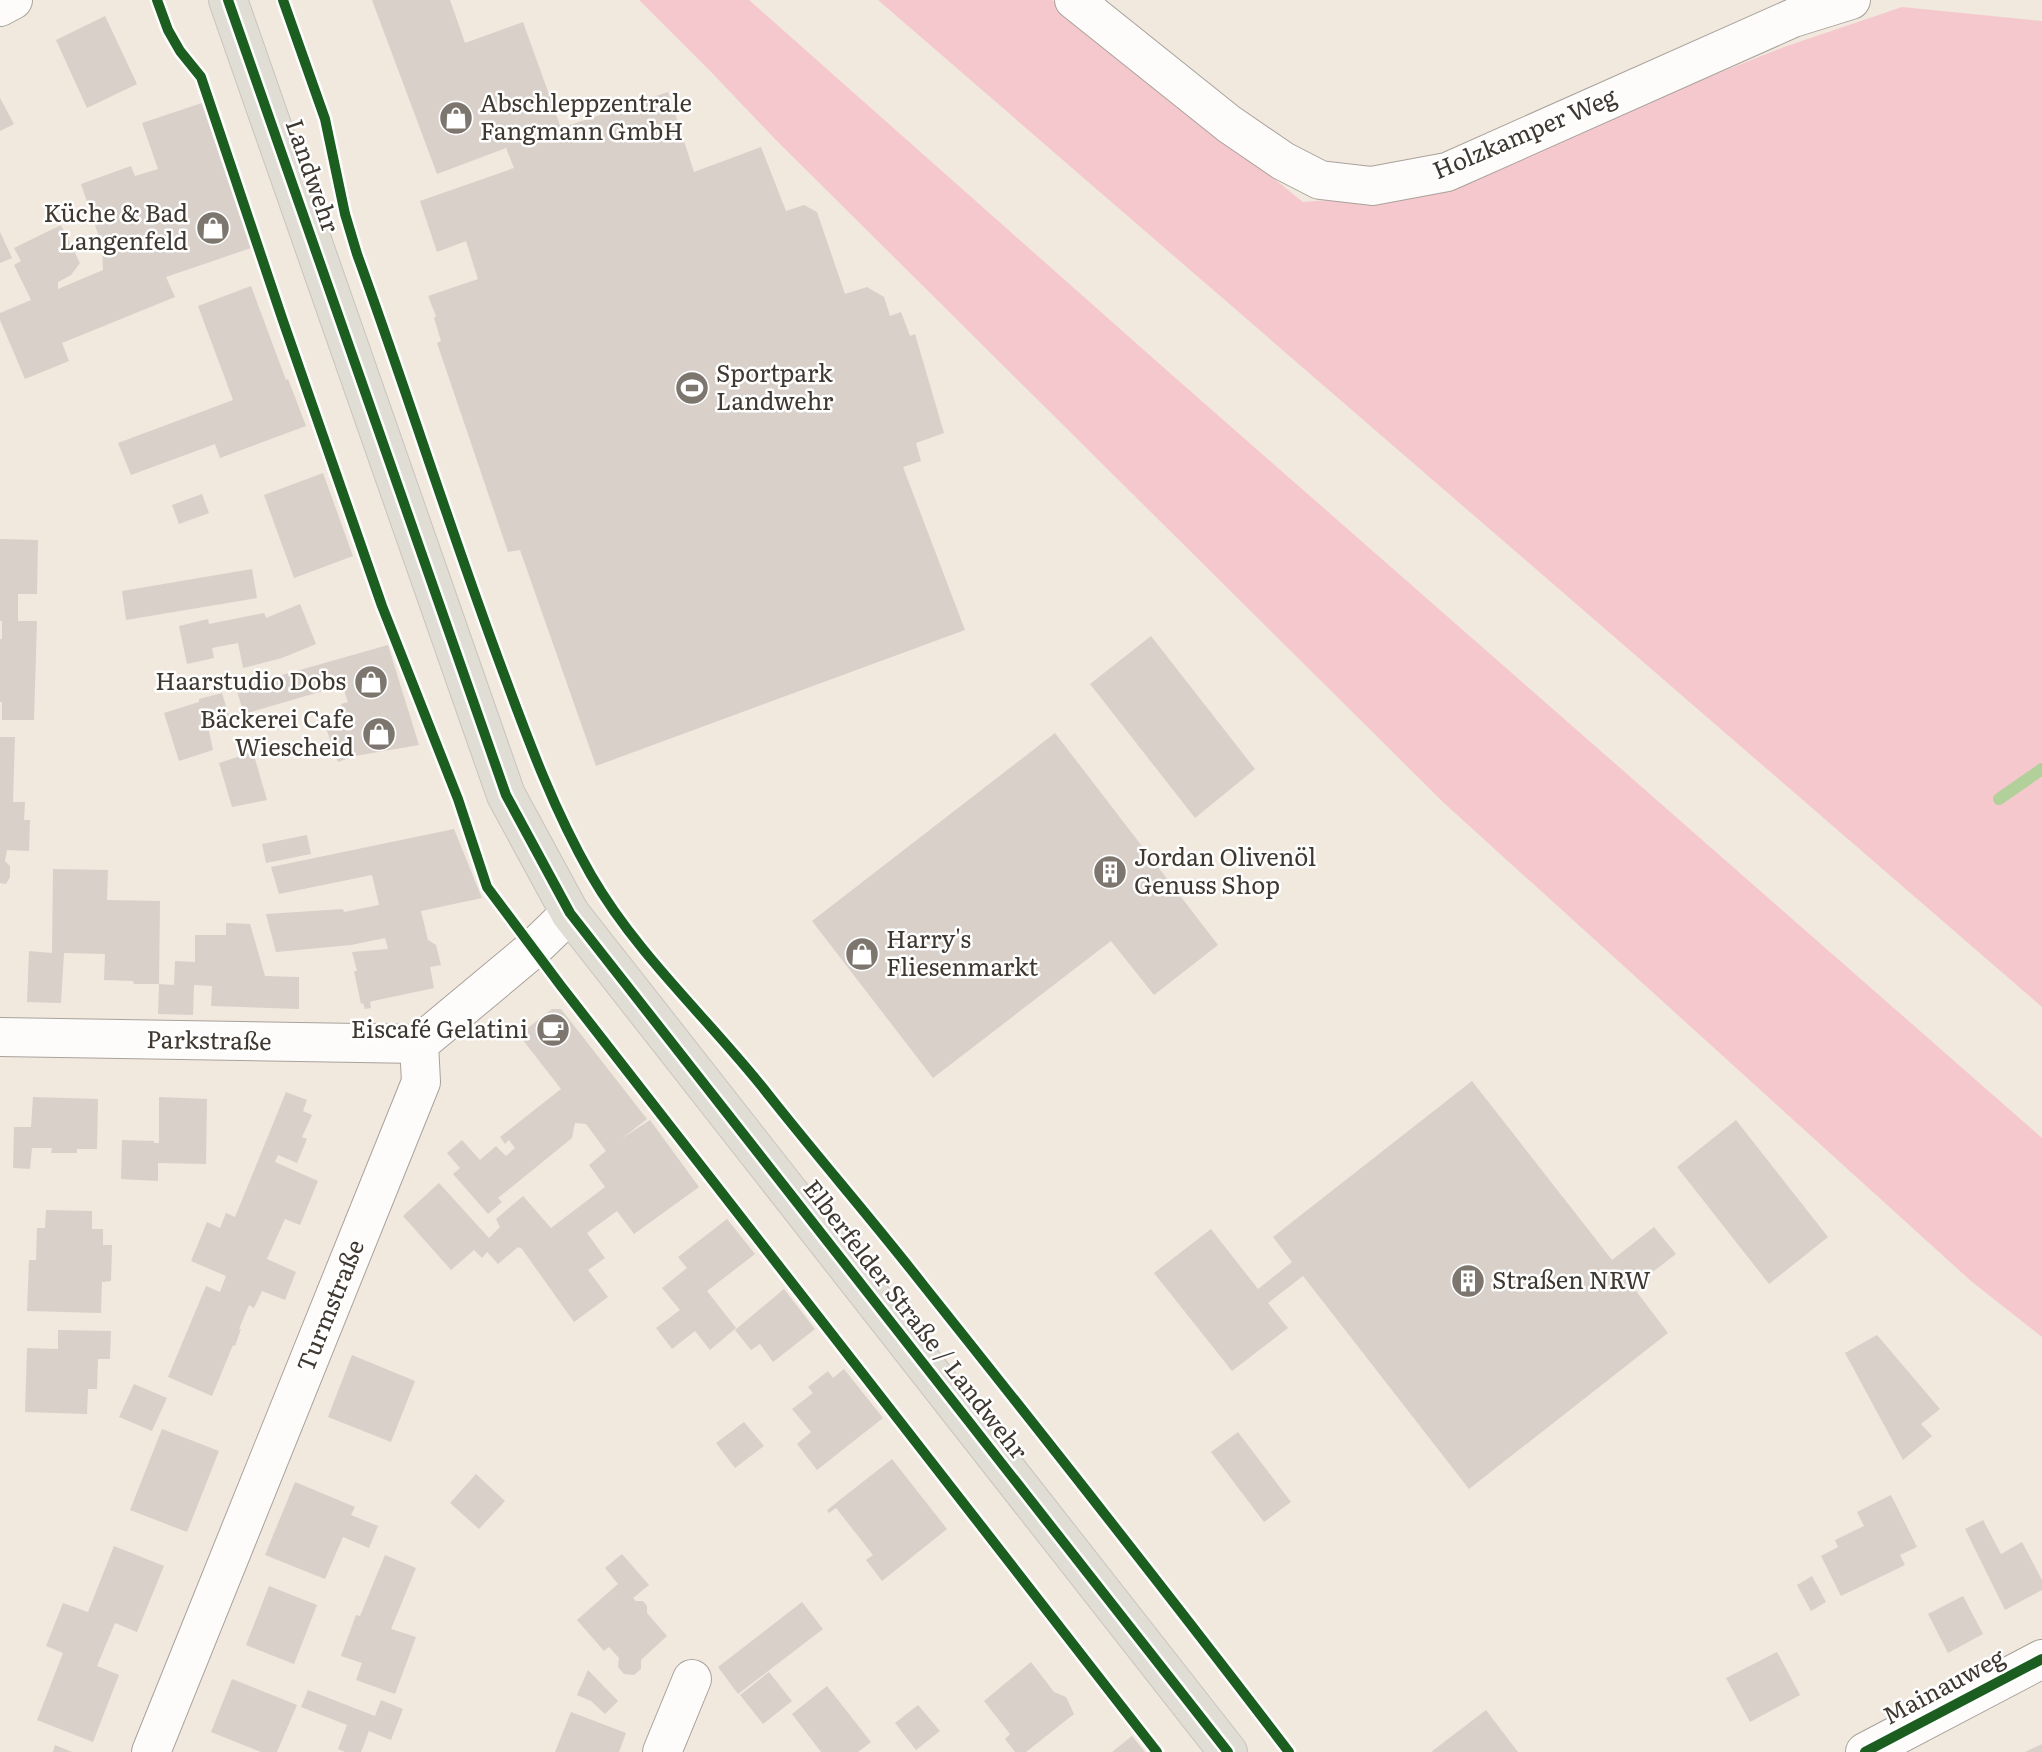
<svg xmlns="http://www.w3.org/2000/svg" width="2042" height="1752" font-family="Literata,serif">
  <style>
    .green { fill: #f5c8cd }
    .lines { fill: none; stroke-linecap: round; stroke-linejoin: round }
    .stream { stroke: #b2d099; stroke-width: 12 }
    .building { fill: #d9d0ca }
    .minor-casing { stroke: #a9a29b; stroke-width: 40 }
    .primary-casing { stroke: #c9c4be; stroke-width: 40 }
    .minor { stroke: #fdfcfa; stroke-width: 38 }
    .primary { stroke: #dfddd4; stroke-width: 38 }
    .cycleway-casing { stroke: #fff; stroke-width: 15 }
    .cycleway { stroke: #1b5e20; stroke-width: 10 }
    .labels { text-anchor: middle; stroke-width: 5; stroke-linejoin: round; paint-order: stroke }
    .poi-label { font-size: 24px; fill: #3f3831; stroke: #fff; text-anchor: start }
    .street-label { font-size: 24px; fill: #3f3831; stroke: #fff }
  </style>
  <rect width="100%" height="100%" fill="#f1e8de"/>
  <!-- green -->
  <path class="green" d="M639,0H749L1172,375L2042,1138V1337L1971,1281L1444,803L777,141L713,74Z
    M878,0H1052L1303,202L1420,193L1784,47L1902,7L2042,21V1007Z"/>
  <g class="lines">
    <!-- stream -->
    <path class="stream" d="M1999,799L2042,769"/>
  </g>
  <!-- building -->
  <path class="building" d="M372,0H450L465,43L523,22L561,128L668,92L694,172L761,147L786,211L804,205L817,212L845,294L867,287L884,297L890,316L901,312L910,336L915,334L944,433L916,443L921,461L903,467L965,630L596,766L520,550L508,552L437,343L441,341L434,318L436,316L428,296L478,279L466,241L437,252L420,201L514,168L506,148L437,174Z
    M105,16L137,84L87,108L56,40Z
    M0,98L14,124L0,131Z
    M205,102L254,247L166,277L175,297L62,343L69,361L25,379L0,320V313L31,300L14,265L21,261L14,248L61,225L80,263L71,275L58,282V289L103,270L102,246L81,184L131,166L135,176L158,169L142,123Z
    M0,232L12,258L0,263Z
    M251,286L286,380L288,379L306,426L220,458L215,444L131,475L118,443L233,400L198,306Z
    M323,473L353,556L294,578L264,495Z
    M202,494L209,513L179,524L172,505Z
    M0,539L38,540L37,594H18V621H37L34,720H2V702H0V639H2V621H0Z
    M252,569L257,598L126,620L122,591Z
    M300,604L316,644L282,658L243,668L238,643L212,648L214,658L187,664L179,626L208,619L209,624L264,613L266,618Z
    M1151,636L1255,769L1195,818L1090,684Z
    M388,645L419,745L355,756L338,762L326,728L346,721L341,704L348,702L340,679L328,682L330,689L244,714L236,688Z
    M222,693L230,720L208,726L213,750L179,761L164,713L199,702V699Z
    M1055,733L1218,945L1154,995L1111,941L933,1078L812,921Z
    M0,737H15L13,802H25L24,820H30L29,851L7,850L5,861L10,866V877L6,884L0,883Z
    M253,752L267,800L232,807L219,763Z
    M454,829L482,898L421,911L428,940L436,945L441,965L430,967L434,988L373,1001L370,1002L371,1008L365,1009L363,1003L361,1004L354,971H357L352,952L388,949L385,938L351,945L276,952L266,914L343,909L344,912L379,905L372,875L279,894L271,867Z
    M307,835L311,854L266,863L262,844Z
    M53,869L108,870L107,900L160,901L159,984L174,985L175,961L195,962V935H226V923L250,924L265,976L299,977V1009L211,1006L212,986L194,985L193,1015L158,1014L159,984H134L133,981L104,980L105,954L64,953L61,1003L27,1002L29,951L52,953Z
    M552,1009H561L647,1119L621,1139L650,1120L699,1187L634,1234L617,1211L587,1233L605,1258L588,1270L608,1297L574,1322L522,1249L518,1247L498,1264L487,1252L482,1258L474,1250L451,1270L403,1216L439,1183L489,1238L500,1227L496,1219L523,1196L551,1228L605,1187L589,1165L606,1151L586,1124L575,1123L572,1138L498,1198L502,1202L488,1214L453,1174L460,1168L447,1153L462,1140L480,1160L496,1146L506,1156L515,1148L509,1140L505,1144L500,1137L561,1089L519,1035Z
    M1472,1081L1612,1260L1654,1227L1676,1254L1633,1287L1668,1333L1469,1489L1303,1276L1268,1303L1288,1328L1232,1371L1154,1273L1211,1229L1258,1289L1292,1262L1273,1237Z
    M286,1092L307,1100L303,1111L312,1115L302,1137L307,1139L297,1163L278,1155L275,1162L318,1181L300,1225L285,1219L267,1259L296,1272L285,1300L262,1291L254,1308L249,1305L239,1329H241L235,1346L233,1345L212,1396L168,1377L206,1286L220,1292L226,1276L191,1261L207,1222L220,1228L226,1213L235,1217Z
    M33,1097L98,1099L97,1149H77V1153H51L52,1148H32L30,1169L13,1168L14,1127H31Z
    M159,1097L207,1099L206,1164L158,1163V1181L121,1179L122,1140L154,1141V1143H159Z
    M1736,1120L1828,1237L1769,1284L1677,1167Z
    M46,1210L92,1211V1229H103V1245H112L111,1281L102,1282L101,1313L27,1311L29,1260H36L37,1228H45Z
    M727,1219L755,1254L707,1291L736,1328L710,1350L695,1331L672,1349L656,1328L680,1310L662,1288L687,1268L678,1257Z
    M784,1289L815,1329L773,1362L760,1344L751,1350L735,1330Z
    M58,1330L111,1331L110,1359H98L97,1389H88L87,1414L25,1412L27,1348L58,1349Z
    M1877,1335L1940,1409L1921,1424L1932,1436L1903,1460L1845,1353Z
    M352,1355L415,1381L391,1442L328,1417Z
    M844,1369L883,1418L817,1470L797,1444L811,1432L792,1409L813,1393L808,1387L828,1371L833,1378Z
    M134,1384L167,1398L152,1431L119,1417Z
    M744,1422L764,1446L735,1468L716,1443Z
    M162,1429L219,1451L187,1532L130,1510Z
    M1238,1432L1291,1502L1264,1522L1211,1452Z
    M892,1459L947,1529L882,1581L866,1560L873,1555L836,1508L829,1513L827,1510Z
    M476,1474L505,1501L479,1529L450,1503Z
    M295,1482L355,1507L351,1515L378,1526L369,1548L343,1537L325,1579L265,1555Z
    M1891,1495L1917,1547L1900,1555L1905,1565L1841,1596L1821,1556L1838,1547L1835,1540L1864,1526L1857,1512Z
    M1983,1520L2001,1554L2022,1542L2042,1580V1590L2005,1610L1965,1529Z
    M114,1546L164,1566L137,1632L115,1623L97,1666L119,1675L93,1742L37,1720L63,1653L46,1646L63,1603L88,1612Z
    M622,1554L649,1585L633,1598L636,1601H643L647,1606V1613L667,1636L641,1660V1669L634,1675L624,1674L618,1667L619,1658L609,1647L604,1651L577,1620L618,1584L605,1568Z
    M385,1555L416,1568L391,1629L416,1637L395,1694L356,1680L362,1663L341,1656L356,1615L360,1616Z
    M1812,1576L1826,1602L1811,1611L1797,1585Z
    M269,1586L317,1605L294,1664L246,1645Z
    M1963,1596L1983,1634L1948,1653L1928,1614Z
    M802,1602L823,1629L738,1694L718,1667Z
    M1777,1652L1800,1695L1750,1722L1726,1678Z
    M1031,1662L1054,1692L1066,1697L1074,1714L1026,1752H1015L1005,1739L1010,1734L984,1701Z
    M588,1670L618,1701L605,1714L591,1701L577,1695Z
    M769,1672L792,1701L763,1724L740,1695Z
    M232,1679L297,1705L277,1752H261L211,1732Z
    M827,1686L871,1742L858,1752H821L792,1714Z
    M308,1690L375,1716L381,1700L403,1709L391,1740L369,1731L361,1752H345L338,1749L347,1725L301,1707Z
    M918,1705L940,1731L916,1750L895,1723Z
    M1486,1710L1518,1752H1431Z
    M571,1712L626,1733L619,1752H555Z
    M1132,1736L1145,1752H1112Z
    M2042,1744V1752H2025Z
    M55,1745L72,1752H53Z"/>
  <g class="lines">
    <!-- minor casing -->
    <g class="minor-casing">
      <path id="minor" d="M1074,0L1229,124L1283,161L1320,180L1372,186L1447,172L1793,18L1851,0
        M0,7L13,0
        M0,1037L419,1044
        M151,1752L421,1082L419,1044L533,949L570,913
        M662,1752L692,1679
        M1865,1752L2042,1659"/>
    </g>
    <!-- primary casing -->
    <g class="primary-casing">
      <path id="primary" d="M228,0L506,795L570,913L1228,1752"/>
    </g>
    <!-- minor -->
    <use href="#minor" class="minor"/>
    <!-- primary -->
    <use href="#primary" class="primary"/>
    <!-- cycleway casing -->
    <g class="cycleway-casing">
      <path id="cycleway" d="M157,0L168,30L180,51L201,77L282,318L382,606L458,799L487,887L561,986L1157,1752
        M228,0L506,795L570,913L1228,1752
        M283,0L325,119L345,214L357,254C406,389 449,526 499,661C526,734 552,807 591,875C639,958 713,1023 771,1098C821,1161 874,1222 924,1286C1047,1440 1169,1595 1289,1752
        M1865,1752L2042,1659"/>
    </g>
    <!-- cycleway -->
    <use href="#cycleway" class="cycleway"/>
  </g>
  <!-- icons -->
  <defs>
    <g id="shop-disc" transform="scale(1.75)"><circle r="9.5" fill="#7d766e" stroke="#fff"/><path d="M-5-2.5h2.3a2.7 3.5 0 0 1 5.4 0H5L5.5 6h-11ZM-1.5-2.5h3a1.5 2.3 0 0 0-3 0Z" fill="#fff"/></g>
    <g id="stadium-disc" transform="scale(1.75)"><circle r="9.5" fill="#7d766e" stroke="#fff"/><path d="M0-5a6.5 5 0 1 0 0 10a6.5 5 0 1 0 0-10ZM-3.5-1.8h7v3.6h-7Z" fill="#fff"/></g>
    <g id="building-disc" transform="scale(1.75)"><circle r="9.5" fill="#7d766e" stroke="#fff"/><path d="M-4-6H4V6H1V3H-1V6H-4ZM-2.5-4.3h1.7v1.8h-1.7ZM.8-4.3h1.7v1.8H.8ZM-2.5-1h1.7V.8h-1.7ZM.8-1h1.7V.8H.8Z" fill="#fff"/></g>
    <g id="cafe-disc" transform="scale(1.75)"><circle r="9.5" fill="#7d766e" stroke="#fff"/><path d="M-5.5-4.5H6V0H3Q3 3.5 0 3.5H-2.5Q-5.5 3.5-5.5 0ZM3-3.2v2h1.7v-2ZM-6 4.5H4V6H-6Z" fill="#fff"/></g>
  </defs>
  <g fill-rule="evenodd">
    <use href="#shop-disc" x="456" y="118"/>
    <use href="#shop-disc" x="213" y="228"/>
    <use href="#stadium-disc" x="692" y="388"/>
    <use href="#shop-disc" x="371" y="682"/>
    <use href="#shop-disc" x="379" y="734"/>
    <use href="#building-disc" x="1110" y="872"/>
    <use href="#shop-disc" x="862" y="954"/>
    <use href="#cafe-disc" x="553" y="1030"/>
    <use href="#building-disc" x="1468" y="1281"/>
  </g>
  <g class="labels">
    <!-- poi labels -->
    <g class="poi-label">
      <text x="480" y="112">Abschleppzentrale<tspan x="480" dy="28">Fangmann GmbH</tspan></text>
      <text x="188" y="222" text-anchor="end">Küche &amp; Bad<tspan x="188" dy="28">Langenfeld</tspan></text>
      <text x="716" y="382">Sportpark<tspan x="716" dy="28">Landwehr</tspan></text>
      <text x="346" y="690" text-anchor="end">Haarstudio Dobs</text>
      <text x="354" y="728" text-anchor="end">Bäckerei Cafe<tspan x="354" dy="28">Wiescheid</tspan></text>
      <text x="1134" y="866">Jordan Olivenöl<tspan x="1134" dy="28">Genuss Shop</tspan></text>
      <text x="886" y="948">Harry's<tspan x="886" dy="28">Fliesenmarkt</tspan></text>
      <text x="528" y="1038" text-anchor="end">Eiscafé Gelatini</text>
      <text x="1492" y="1289">Straßen NRW</text>
    </g>
    <!-- street labels -->
    <g class="street-label">
      <text transform="translate(1525 134) rotate(-23)" y="8">Holzkamper Weg</text>
      <text transform="translate(312 176) rotate(71)" y="8">Landwehr</text>
      <text transform="translate(209 1041) rotate(1)" y="8">Parkstraße</text>
      <text transform="translate(331 1306) rotate(-68)" y="8">Turmstraße</text>
      <text transform="translate(915 1320) rotate(52)" y="8">Elberfelder Straße / Landwehr</text>
      <text transform="translate(1944 1687) rotate(-28)" y="8">Mainauweg</text>
    </g>
  </g>
</svg>
